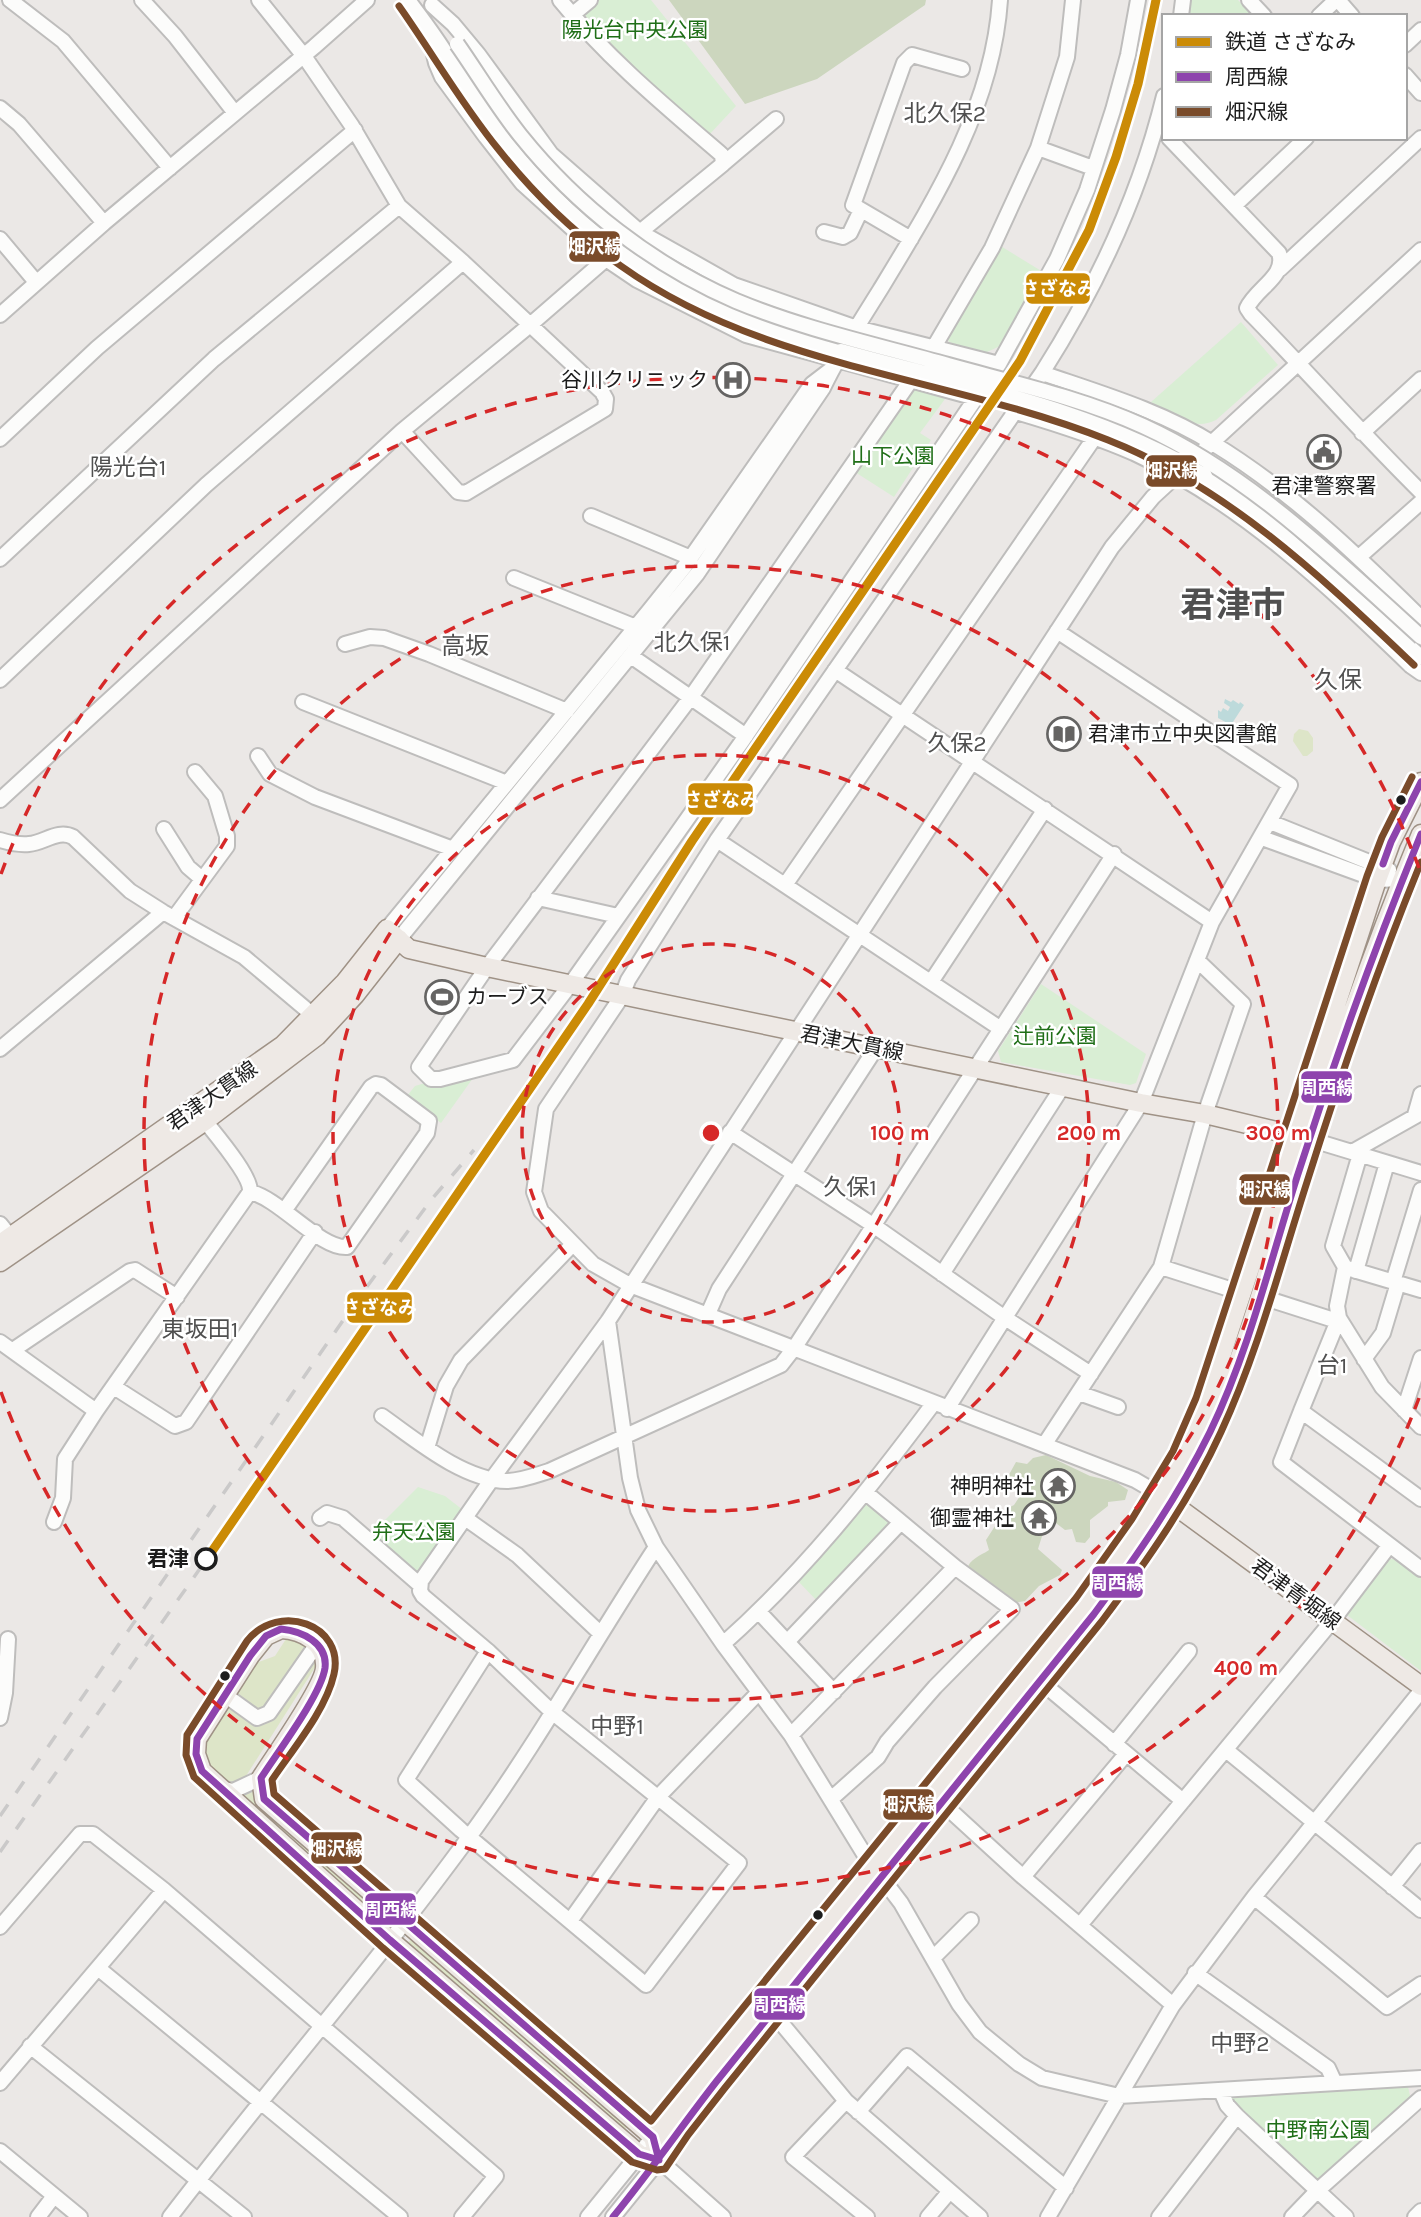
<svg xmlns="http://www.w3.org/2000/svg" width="1421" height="2217" font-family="Karla,'Noto Sans JP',sans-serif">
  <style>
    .grass { fill: #dde5c8 }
    .forest { fill: #ccd6be }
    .park { fill: #d9eed4 }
    .water { fill: #bddadb }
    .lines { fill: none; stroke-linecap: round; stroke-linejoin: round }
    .minor-casing { stroke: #bebdbc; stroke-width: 18 }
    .major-casing { stroke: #9f9286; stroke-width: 21 }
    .minor { stroke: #fcfcfb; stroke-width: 14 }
    .major { stroke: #eee9e5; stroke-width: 18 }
    .rail { stroke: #cac9c9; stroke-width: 3.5; stroke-dasharray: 14 14; stroke-linecap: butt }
    .minor-bridge-casing { stroke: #bebdbc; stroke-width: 18; stroke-linecap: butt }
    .minor-bridge { stroke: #fcfcfb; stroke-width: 14 }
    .bus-1-casing { stroke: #fff; stroke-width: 12 }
    .bus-2-casing { stroke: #fff; stroke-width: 12 }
    .bus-1 { stroke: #8e44ad; stroke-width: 7 }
    .bus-2 { stroke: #7a4b2a; stroke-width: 7 }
    .rail-1-casing { stroke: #fff; stroke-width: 14 }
    .rail-1 { stroke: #cb8b06; stroke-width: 9 }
    .ring { fill: none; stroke: #d62828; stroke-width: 3.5; stroke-dasharray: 12 9 }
    .bus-dot { fill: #1d1d1d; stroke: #fff; stroke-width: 2.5 }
    .stop-dot { fill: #fff; stroke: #1d1d1d; stroke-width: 3.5 }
    .labels { text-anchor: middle; stroke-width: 5; stroke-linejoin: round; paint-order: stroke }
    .park-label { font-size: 21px; fill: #206f18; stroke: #fff }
    .poi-label { font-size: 21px; fill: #1d1d1d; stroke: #fff; text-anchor: end }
    .street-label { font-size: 21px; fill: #1d1d1d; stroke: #fff }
    .stop-label { font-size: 21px; font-weight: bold; fill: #1d1d1d; stroke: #fff; text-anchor: end }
    .neighbourhood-label { font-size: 23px; fill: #505050; stroke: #fff }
    .quarter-label { font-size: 24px; fill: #505050; stroke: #fff }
    .town-label { font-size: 35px; font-weight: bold; fill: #505050; stroke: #fff }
    .centre { fill: #d62828; stroke: #fff; stroke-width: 3.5 }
    .ring-label { font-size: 21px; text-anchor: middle; font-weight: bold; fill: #d62828; stroke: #fff; stroke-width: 5; stroke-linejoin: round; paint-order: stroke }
    .line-badge { stroke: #fff; stroke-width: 2.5 }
    .badge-label { font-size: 19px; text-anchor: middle; font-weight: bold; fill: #fff }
  </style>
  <rect width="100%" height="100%" fill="#ebe8e6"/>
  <!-- grass -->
  <path class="grass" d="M1299,729L1308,731L1313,738V751L1307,756H1303L1293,741L1294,734Z
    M290,1638L297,1639L308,1646L265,1706L258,1709L235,1692L253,1664L275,1656L286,1639Z
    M314,1656L317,1664L314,1669L246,1776C242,1779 237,1783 231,1782C219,1780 205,1762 205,1750C205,1734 218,1719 226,1705L252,1725H264Z
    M254,1791V1796L260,1805L385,1914L386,1920L379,1921L240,1797Z
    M411,1940L624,2122L627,2127L623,2131L408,1945V1942Z"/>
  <!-- forest -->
  <path class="forest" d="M669,0H926L925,5L817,79L745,104Z
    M1046,1455L1090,1476L1116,1482L1128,1490L1125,1500L1108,1502V1506L1090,1520V1537L1085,1543L1076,1542L1072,1529L1065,1530L1052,1520L1051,1515L1038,1507H1026L1023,1514L1025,1519L1043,1533L1038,1549L1062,1570L1060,1575L1039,1586L1025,1601L1013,1603L967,1570C969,1559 980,1556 989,1550L986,1540L1006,1509L1014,1505L1020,1496L1006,1480L1016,1462L1027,1464L1033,1458Z"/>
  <!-- park -->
  <path class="park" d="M596,0H651L736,106L708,136L599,39L581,14Z
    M1187,0H1238L1253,16H1185Z
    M999,245L1043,272L1000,346L985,353L949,342L946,335Z
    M1241,322L1278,365L1216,420C1192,432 1172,414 1151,402Z
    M912,387L945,399L920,433L931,440L894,497L855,472Z
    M1041,984L1146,1054L1136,1083L1130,1085L1001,1062L998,1051Z
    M473,1078L441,1123L407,1096L415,1086L425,1083C439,1092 459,1082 473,1078Z
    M418,1487L445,1496L463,1510L422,1573L415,1572L367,1534L386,1519Z
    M869,1500L895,1523L819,1603L797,1580L863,1501Z
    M1387,1559H1393L1421,1577V1671L1347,1615V1612Z
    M1408,2087L1411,2100L1321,2179L1314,2178L1232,2106L1231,2099L1236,2095Z"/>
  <!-- water -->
  <path class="water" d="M1225,699L1231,702L1233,700L1239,704L1240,702L1244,705L1231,725L1218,718V710L1221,712L1223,708L1228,711L1230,707L1224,703Z"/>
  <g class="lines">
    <!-- minor casing -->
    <g class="minor-casing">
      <path id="minor" d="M10,0L63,41L170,168
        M142,0L175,36L235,113
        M259,0L304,56L352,126L399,206L463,262L602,392L606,399L605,409L466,493L458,492L402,431
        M408,0C422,19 436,37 448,57C468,86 486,117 508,145C599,259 703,313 841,351
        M560,0C607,58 665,106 722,155L723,164L640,232
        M1073,0L1067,57L1038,148L992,248L934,347L691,697L487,967L419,1067L431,1079H440L513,1060L570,985L743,740L999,364L1057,259L1087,190L1113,110L1128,55L1138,0
        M1249,0L1264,16
        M1338,0L1352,16
        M432,5L453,24L478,54L551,154L640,232L734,285L857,328L999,364
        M572,15L590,0
        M1181,16L1183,0
        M1319,16L1336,0
        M428,28L436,63L442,77L486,137L522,183L606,259L637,280L746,335L976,398
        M1405,45L1421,30
        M1405,75L1421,93
        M0,108L19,124L104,223
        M1169,138L1279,253C1287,276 1256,288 1247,308L1251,314C1309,373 1362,434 1421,492
        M1038,148L1093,168
        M723,164L776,119
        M1234,206L1306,138
        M824,232L843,237L850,233L861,210
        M0,239L36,282
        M911,239L853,205L904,63L912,55L962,69
        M1280,269L1421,138
        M0,315L104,223L314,47L367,0
        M1042,373C1100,393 1162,411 1214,444C1291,491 1357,555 1421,618
        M1013,411C1054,423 1095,436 1134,453C1242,503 1327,585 1411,666L1421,673
        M1362,433L1421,379
        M0,439L97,348L355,130
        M1205,476L1266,520L1421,657
        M591,516L691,558
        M1359,557L1421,502
        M0,559L214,359L399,206
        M514,578L636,627
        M345,644L370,637L384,638L429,654L567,711
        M631,656L746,736
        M835,670L1212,922
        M0,680L206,485L463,262
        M303,702L507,783
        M258,756L270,774L315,797L453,849
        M0,800L402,431L530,325L606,259
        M1270,822L1389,870
        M164,829L188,867L202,879
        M1262,838L1377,880L1402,879
        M0,840C10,843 19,845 29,844C44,843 58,829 73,837L130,891L163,912L244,957L320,1021
        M717,840L1001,1029
        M785,885L1095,437
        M538,898L618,916
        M174,918L227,846V836L215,796L195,772
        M387,929L648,612L685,566L812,384L829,371
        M399,939L697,574L823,388C839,354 860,322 880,290C934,201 993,107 1000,0
        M931,982L1045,809
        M0,1049L163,912
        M1415,1115L1421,1094
        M730,1132L873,1225L1005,1318L1091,1374
        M1309,1139L1421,1173
        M1352,1152L1421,1113
        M1360,1154L1333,1246L1345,1267L1337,1306L1339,1318L1301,1411L1421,1499
        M250,1192C279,1198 320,1249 347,1247L427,1133L429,1121L381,1085L376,1084L371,1087L284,1211
        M0,1224L17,1245
        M1161,1267L1242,1293
        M1347,1268L1421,1290
        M1356,1271L1387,1163
        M942,1274L1063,1086
        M1393,1282L1421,1190
        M1259,1296L1337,1321
        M708,1314L719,1289L876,1048
        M1339,1318L1382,1387L1421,1427
        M608,1321L630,1478L638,1510L656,1547L723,1644L791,1735L866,1857L901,1903L959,2004L980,2032L1019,2064L1042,2078L1119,2096L1421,2078
        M0,1342L96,1411L250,1192C252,1177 216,1135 205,1121
        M13,1350L130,1271L135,1270L177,1297
        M1364,1359L1383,1333L1398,1283
        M114,1387L175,1426L186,1422L315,1232
        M1079,1393L1118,1407
        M947,1409L1141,1103L1212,922L1290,785L1057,631
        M1404,1410L1421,1358
        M1301,1411L1281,1462L1421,1569
        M382,1416C416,1440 463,1480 507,1481C521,1481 536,1475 549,1471L781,1365L795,1347L1114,854
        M1044,1445L1161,1267L1205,1114L1243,1004L1197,960
        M427,1448L446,1386L461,1360L573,1244
        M1159,1494L1135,1480L630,1285L593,1264L541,1211L534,1192L546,1109L622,996L628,980L717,840L1042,373C1096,288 1140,194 1164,96
        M320,1518L327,1513L343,1518L420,1585
        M465,1518L517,1555L600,1633
        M54,1522L63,1498L65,1459L96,1411
        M759,1612L834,1692
        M787,1642L901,1522
        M723,1644C803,1573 869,1490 933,1404
        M488,1651L406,1780L461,1830L646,1985L739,1863L552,1712L488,1651L423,1596L420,1591L421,1581L492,1479L608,1321L1112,547L1153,497L1421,250
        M1040,1681L1183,1801
        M225,1695L257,1718L269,1713L317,1644
        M0,1718L5,1693L8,1639
        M791,1735L955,1567
        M1114,1744L1189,1651
        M1226,1750L1421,1910
        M220,1788L233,1791L261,1778
        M831,1799L878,1757L887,1742L935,1687L1012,1609L955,1567L865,1492
        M941,1802L1023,1877L1173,2005
        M1023,1877L1126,1754
        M1392,1887L1421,1851
        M1254,1897L1387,2007L1421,1984
        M570,1921L658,1797L759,1692
        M1080,1925L1333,1620L1389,1546
        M0,1927L80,1834H93L164,1890L496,2176L462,2217
        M933,1958L971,1920
        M98,1968L400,2217
        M1195,1973L1328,2068L1334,2081
        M772,2012L846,2101L980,2217
        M30,2046L244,2217
        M0,2083L164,1890
        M1221,2091L1227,2105L1237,2116L1346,2217
        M846,2101L793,2157L867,2217
        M858,2112L907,2056L1066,2188
        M0,2151L80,2217
        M38,2217L54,2196
        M170,2217C268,2089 374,1967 469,1837C537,1744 593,1643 656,1547
        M588,2217L653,2137
        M613,2217L659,2160L723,2217
        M928,2217L950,2191
        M1048,2217L1173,2005L1254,1897L1421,1691
        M1159,2217L1237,2116
        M1292,2217L1317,2191L1421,2098
        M1415,2217L1421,2211"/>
    </g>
    <!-- major casing -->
    <g class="major-casing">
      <path id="major" d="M0,1244L283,1045L345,982L387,929L409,949L487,967L1141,1103L1205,1114L1306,1138
        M0,1262L205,1121L317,1036L355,995L399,939
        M1162,1496L1421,1686
        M281,1629C303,1630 327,1643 325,1668C323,1689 274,1757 261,1778L264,1799L653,2137L659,2160L639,2154L390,1940L202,1771L196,1754L197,1739L250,1656L266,1636Z
        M653,2137L665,2118L1084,1604L1141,1525L1182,1456L1206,1402L1377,880L1391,842L1421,782
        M659,2160L679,2129C778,2004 878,1880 979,1756C1055,1661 1137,1570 1194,1463C1242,1373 1266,1273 1297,1177C1334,1061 1374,947 1421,834"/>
    </g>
    <!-- minor -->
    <use href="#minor" class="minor"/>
    <!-- major -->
    <use href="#major" class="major"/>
    <!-- rail -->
    <path class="rail" d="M0,1816L360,1296L431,1200L474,1150
      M0,1852L206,1560"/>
    <!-- minor-bridge casing -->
    <g class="minor-bridge-casing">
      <path id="minor-bridge" d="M457,44C478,74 497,106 520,135C577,206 652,265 736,301C803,329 877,345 948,365C1013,383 1081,398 1143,426C1250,475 1335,559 1421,637
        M841,351C964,385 1095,409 1205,476"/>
    </g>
    <!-- minor-bridge -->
    <use href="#minor-bridge" class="minor-bridge"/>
    <!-- bus-1 casing -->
    <g class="bus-1-casing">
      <path id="bus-1" d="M1383,864L1391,842L1421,782
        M281,1629C302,1631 328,1643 325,1668C321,1695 277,1753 261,1778L264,1799L653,2137L659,2160L639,2154L390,1940L202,1771L196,1754L197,1739L250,1656L266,1636Z
        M613,2217C649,2173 681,2127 716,2082L1094,1614C1137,1556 1178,1497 1210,1432C1249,1351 1270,1262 1297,1177C1334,1061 1375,947 1421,834"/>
    </g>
    <!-- bus-2 casing -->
    <g class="bus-2-casing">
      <path id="bus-2" d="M399,6C433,54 462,105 499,150C534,194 575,234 621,266C765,369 948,376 1108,440C1229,488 1321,577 1414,665
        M1412,777L1382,837L1367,876L1196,1398L1173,1451L1132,1519L1076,1598L651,2121L274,1794L272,1780C293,1749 326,1710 334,1674C345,1625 279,1601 247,1641L187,1735L186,1755L194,1777L383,1948L632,2162L657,2170L665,2169L688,2135L724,2089L1102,1621C1147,1561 1190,1500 1221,1432C1258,1352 1280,1266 1307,1182C1341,1074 1378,967 1421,862"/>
    </g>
    <!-- bus-1 -->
    <use href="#bus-1" class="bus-1"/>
    <!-- bus-2 -->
    <use href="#bus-2" class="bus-2"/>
    <!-- rail-1 casing -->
    <g class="rail-1-casing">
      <path id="rail-1" d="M206,1560L588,1004L692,841L1020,361L1089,230L1116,157L1138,84L1156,0"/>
    </g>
    <!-- rail-1 -->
    <use href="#rail-1" class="rail-1"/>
  </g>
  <!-- distance rings -->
  <g class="ring">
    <circle cx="711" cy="1133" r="189"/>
    <circle cx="711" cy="1133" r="378"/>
    <circle cx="711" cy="1133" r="567"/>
    <path d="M1419 1398A756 756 0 0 1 1 1392M1 874A756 756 0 0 1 1419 868"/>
  </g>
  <!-- icons -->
  <defs>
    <g id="hospital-ring" transform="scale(1.75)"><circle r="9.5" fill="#fff" stroke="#656463" stroke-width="1.5"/><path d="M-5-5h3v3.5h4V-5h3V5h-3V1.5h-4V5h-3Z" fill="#656463"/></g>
    <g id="civic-ring" transform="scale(1.75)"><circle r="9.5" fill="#fff" stroke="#656463" stroke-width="1.5"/><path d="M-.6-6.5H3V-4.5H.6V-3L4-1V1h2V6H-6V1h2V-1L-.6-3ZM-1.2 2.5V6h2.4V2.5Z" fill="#656463"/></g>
    <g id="library-ring" transform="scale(1.75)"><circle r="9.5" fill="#fff" stroke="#656463" stroke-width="1.5"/><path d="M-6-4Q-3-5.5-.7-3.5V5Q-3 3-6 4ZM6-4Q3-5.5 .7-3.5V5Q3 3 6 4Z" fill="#656463"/></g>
    <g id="stadium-ring" transform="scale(1.75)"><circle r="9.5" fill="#fff" stroke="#656463" stroke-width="1.5"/><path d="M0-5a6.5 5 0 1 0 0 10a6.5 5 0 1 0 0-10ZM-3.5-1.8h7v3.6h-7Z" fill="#656463"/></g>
    <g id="temple-ring" transform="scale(1.75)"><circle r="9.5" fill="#fff" stroke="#656463" stroke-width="1.5"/><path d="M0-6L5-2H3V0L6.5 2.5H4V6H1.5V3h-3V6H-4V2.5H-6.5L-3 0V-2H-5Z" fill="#656463"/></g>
  </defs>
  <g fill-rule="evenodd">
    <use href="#hospital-ring" x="733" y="380"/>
    <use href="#civic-ring" x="1324" y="452"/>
    <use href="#library-ring" x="1064" y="734"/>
    <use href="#stadium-ring" x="442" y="997"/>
    <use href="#temple-ring" x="1058" y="1486"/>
    <use href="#temple-ring" x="1039" y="1518"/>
  </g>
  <!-- markers -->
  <g class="bus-dot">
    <circle cx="1401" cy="800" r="6"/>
    <circle cx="225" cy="1676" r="6"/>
    <circle cx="818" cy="1915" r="6"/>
  </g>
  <circle class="stop-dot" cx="206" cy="1559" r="10"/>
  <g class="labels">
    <!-- park labels -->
    <g class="park-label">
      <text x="635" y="37">陽光台中央公園</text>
      <text x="893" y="463">山下公園</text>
      <text x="1055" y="1043">辻前公園</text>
      <text x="414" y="1539">弁天公園</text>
      <text x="1318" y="2137">中野南公園</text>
    </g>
    <!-- poi labels -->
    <g class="poi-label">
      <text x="708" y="387">谷川クリニック</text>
      <text x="1324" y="493" text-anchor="middle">君津警察署</text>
      <text x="1088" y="741" text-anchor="start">君津市立中央図書館</text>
      <text x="466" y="1004" text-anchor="start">カーブス</text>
      <text x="1034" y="1493">神明神社</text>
      <text x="1014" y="1525">御霊神社</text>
    </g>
    <!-- street labels -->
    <g class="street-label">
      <text transform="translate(852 1043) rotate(11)" y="7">君津大貫線</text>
      <text transform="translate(212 1096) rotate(-35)" y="7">君津大貫線</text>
      <text transform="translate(1296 1594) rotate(36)" y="7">君津青堀線</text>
    </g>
    <!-- stop labels -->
    <g class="stop-label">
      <text x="189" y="1566">君津</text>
    </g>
    <!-- neighbourhood labels -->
    <g class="neighbourhood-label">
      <text x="945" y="121">北久保2</text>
      <text x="128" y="475">陽光台1</text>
      <text x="692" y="650">北久保1</text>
      <text x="957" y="751">久保2</text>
      <text x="850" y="1195">久保1</text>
      <text x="200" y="1337">東坂田1</text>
      <text x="1332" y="1373">台1</text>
      <text x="617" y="1734">中野1</text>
      <text x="1240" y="2051">中野2</text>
    </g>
    <!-- quarter labels -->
    <g class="quarter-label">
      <text x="465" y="654">高坂</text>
      <text x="1338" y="688">久保</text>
    </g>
    <!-- town labels -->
    <g class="town-label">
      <text x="1233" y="617">君津市</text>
    </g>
  </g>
  <circle cx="711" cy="1133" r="10" class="centre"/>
  <g class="ring-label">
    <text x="900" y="1140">100 m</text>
    <text x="1089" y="1140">200 m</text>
    <text x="1278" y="1140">300 m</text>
    <text x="1246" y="1675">400 m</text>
  </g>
  <g class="line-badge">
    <rect x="568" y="230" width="53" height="33" rx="7" fill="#7a4b2a"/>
    <rect x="1025" y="272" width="66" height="33" rx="7" fill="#cb8b06"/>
    <rect x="1145" y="454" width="53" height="34" rx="7" fill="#7a4b2a"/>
    <rect x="687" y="782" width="67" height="34" rx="7" fill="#cb8b06"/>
    <rect x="1300" y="1070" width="53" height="34" rx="7" fill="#8e44ad"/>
    <rect x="1238" y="1173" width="53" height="33" rx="7" fill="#7a4b2a"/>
    <rect x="346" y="1291" width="67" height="33" rx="7" fill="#cb8b06"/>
    <rect x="1091" y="1565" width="53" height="34" rx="7" fill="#8e44ad"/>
    <rect x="882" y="1788" width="53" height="33" rx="7" fill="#7a4b2a"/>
    <rect x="310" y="1831" width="53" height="34" rx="7" fill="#7a4b2a"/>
    <rect x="364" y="1892" width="53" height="34" rx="7" fill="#8e44ad"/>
    <rect x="753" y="1987" width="53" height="34" rx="7" fill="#8e44ad"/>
  </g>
  <g class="badge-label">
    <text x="595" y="253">畑沢線</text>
    <text x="1058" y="295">さざなみ</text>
    <text x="1172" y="477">畑沢線</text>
    <text x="721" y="806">さざなみ</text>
    <text x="1327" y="1094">周西線</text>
    <text x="1264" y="1196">畑沢線</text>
    <text x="379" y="1314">さざなみ</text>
    <text x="1117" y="1589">周西線</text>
    <text x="908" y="1811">畑沢線</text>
    <text x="336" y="1855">畑沢線</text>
    <text x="391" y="1916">周西線</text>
    <text x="779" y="2011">周西線</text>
  </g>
  <!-- legend -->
  <rect x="1162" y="14" width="245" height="126" fill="#ffffff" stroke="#a5a5a5" stroke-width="2"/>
  <rect x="1176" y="37" width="35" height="10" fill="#cb8b06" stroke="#a5a5a5" stroke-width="2"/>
  <text x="1225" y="49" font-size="21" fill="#1d1d1d">鉄道 さざなみ</text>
  <rect x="1176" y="72" width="35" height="10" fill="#8e44ad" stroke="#a5a5a5" stroke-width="2"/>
  <text x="1225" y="84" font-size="21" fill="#1d1d1d">周西線</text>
  <rect x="1176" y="107" width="35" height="10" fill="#7a4b2a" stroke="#a5a5a5" stroke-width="2"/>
  <text x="1225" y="119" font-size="21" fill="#1d1d1d">畑沢線</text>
</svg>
